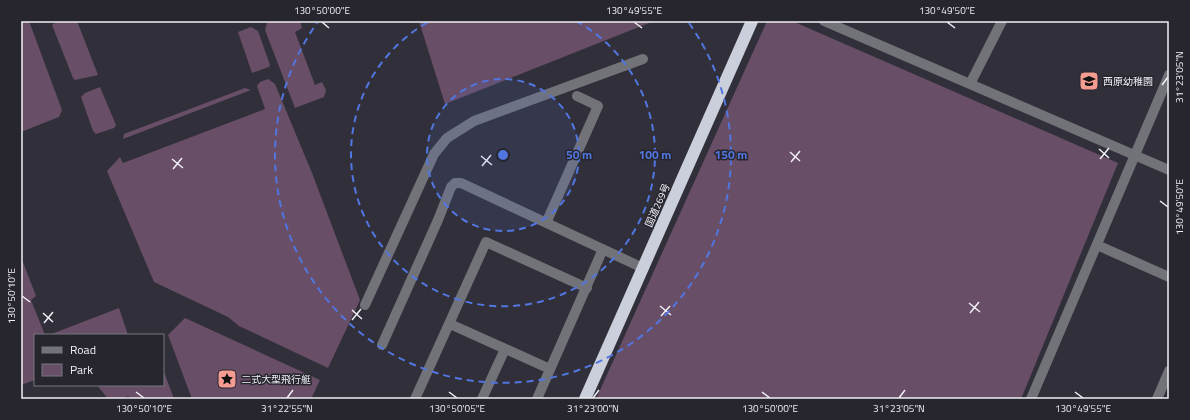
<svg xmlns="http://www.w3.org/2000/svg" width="1190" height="420" font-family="'Titillium Web','Noto Sans JP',sans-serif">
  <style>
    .green { fill: #684e66 }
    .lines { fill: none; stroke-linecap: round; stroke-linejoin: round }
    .minor { stroke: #717378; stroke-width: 10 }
    .highway { stroke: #cacfdb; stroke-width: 12 }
    .ticks { fill: none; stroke: #f0eff6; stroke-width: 1.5 }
    .ring { fill: none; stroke: #5276e0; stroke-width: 2; stroke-dasharray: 7 5 }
    .labels { text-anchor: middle; stroke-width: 3; stroke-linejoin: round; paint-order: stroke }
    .poi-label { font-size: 10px; fill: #f0eff6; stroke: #27262f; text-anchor: start }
    .street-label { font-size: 10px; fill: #f0eff6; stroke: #27262f }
    .centre { fill: #5276e0; stroke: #27262f; stroke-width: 2 }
    .ring-label { font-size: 12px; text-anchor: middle; font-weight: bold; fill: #5276e0; stroke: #27262f; stroke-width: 3; stroke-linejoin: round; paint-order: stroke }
    .neatline { fill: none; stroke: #f0eff6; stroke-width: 1.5 }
    .ticks-label { font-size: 10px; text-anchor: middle; fill: #f0eff6 }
  </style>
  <rect width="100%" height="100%" fill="#31303a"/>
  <!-- green -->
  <path class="green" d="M21,21H29L62,110L59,117L21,132Z
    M57,21H77L98,75L75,80L73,78L52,25Z
    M272,21H300L302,28L295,32L315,85L322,82L326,90L324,97L295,108L265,30L267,23Z
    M419,21H654L445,104Z
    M767,21H792L1118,163L1021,399H596Z
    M251,27L258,31L270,65L269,67L252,73L238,32Z
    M268,79L275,84L312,173L360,300L328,368L239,326L228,317L154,282L107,171L120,157L123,163L265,109L257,86L260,82Z
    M100,87L116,125L114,128L96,134L93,131L81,97L85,93Z
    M245,88L251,90L123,139L124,134Z
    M21,257L36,296L31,300L45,335H35V380L21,385Z
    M119,308L128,335H49Z
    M185,318L320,380L311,399H192L168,335Z
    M163,369L174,399H133L128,396L122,399H108L97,385H163Z"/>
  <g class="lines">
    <!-- minor -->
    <path class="minor" d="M824,21L1169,170
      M970,84L1002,21
      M547,221L598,106L577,96
      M1097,245L1169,277
      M365,305L434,154L447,138L474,121L643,59
      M450,324L550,369
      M382,345L438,220L451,187L455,183H461L643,268
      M415,399L486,242L587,288
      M482,399L505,349
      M537,399L603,249
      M1031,399L1169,75
      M1157,399L1169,371"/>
    <!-- highway -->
    <path class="highway" d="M585,399L752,21"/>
  </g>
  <!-- ticks -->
  <path class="ticks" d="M322,22L329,28M634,22L642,28M947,22L955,28M1162,85L1168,77M1099,149L1109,158M790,152L800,161M481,156L492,165M172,159L183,168M1100,159L1109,148M791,162L800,151M482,166L491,155M173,169L182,158M1160,201L1168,207M22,296L30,302M969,303L980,312M660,306L671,315M352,310L362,319M43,313L53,322M970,313L979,302M661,316L670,306M352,320L361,309M44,323L53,312M136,392L144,398M449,392L457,398M762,392L770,398M1075,392L1083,398M287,398L293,390M593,398L599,390M899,398L905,390"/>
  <!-- distance rings -->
  <circle cx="503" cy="155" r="76" fill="#5276e0" fill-opacity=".12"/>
  <g class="ring">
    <circle cx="503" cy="155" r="76"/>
    <path d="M576 21A152 152 0 1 1 430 21"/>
    <path d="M689 23A228 228 0 1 1 317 23"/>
  </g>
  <!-- icons -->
  <defs>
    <g id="school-square" transform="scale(1)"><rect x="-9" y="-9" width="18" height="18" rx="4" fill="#f59c92" stroke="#27262f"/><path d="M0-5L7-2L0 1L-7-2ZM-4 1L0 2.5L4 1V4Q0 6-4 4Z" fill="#111"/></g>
    <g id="sight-square" transform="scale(1)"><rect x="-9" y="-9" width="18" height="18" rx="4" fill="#f59c92" stroke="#27262f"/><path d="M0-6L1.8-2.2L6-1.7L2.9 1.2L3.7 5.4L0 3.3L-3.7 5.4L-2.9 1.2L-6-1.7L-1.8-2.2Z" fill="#111"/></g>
  </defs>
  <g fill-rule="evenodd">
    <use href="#school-square" x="1089" y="81"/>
    <use href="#sight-square" x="227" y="379"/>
  </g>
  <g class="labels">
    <!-- poi labels -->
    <g class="poi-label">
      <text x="1103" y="85">西原幼稚園</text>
      <text x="241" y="383">二式大型飛行艇</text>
    </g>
    <!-- street labels -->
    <g class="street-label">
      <text transform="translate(657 205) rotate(-66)" y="4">国道269号</text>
    </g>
  </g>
  <circle cx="503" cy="155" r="6" class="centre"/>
  <g class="ring-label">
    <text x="579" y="159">50 m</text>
    <text x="655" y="159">100 m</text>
    <text x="731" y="159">150 m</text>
  </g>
  <!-- border -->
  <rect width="1190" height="420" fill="none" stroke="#27262f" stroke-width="44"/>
  <!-- legend -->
  <rect x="34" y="334" width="130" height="52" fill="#27262f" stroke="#77767f"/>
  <rect x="42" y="347" width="20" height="6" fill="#717378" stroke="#77767f"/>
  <text x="70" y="354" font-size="12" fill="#f0eff6">Road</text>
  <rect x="42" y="364" width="20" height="12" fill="#684e66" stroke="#77767f"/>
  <text x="70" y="374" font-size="12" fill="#f0eff6">Park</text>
  <rect x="22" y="22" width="1146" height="376" class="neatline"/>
  <g class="ticks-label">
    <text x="322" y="14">130°50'00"E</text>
    <text x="634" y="14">130°49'55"E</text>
    <text x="947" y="14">130°49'50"E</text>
    <text transform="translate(1179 77) rotate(-90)" y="4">31°23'05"N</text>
    <text transform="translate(1179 207) rotate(-90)" y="4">130°49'50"E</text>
    <text transform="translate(11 296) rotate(-90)" y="4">130°50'10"E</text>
    <text x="144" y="412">130°50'10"E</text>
    <text x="287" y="412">31°22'55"N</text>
    <text x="457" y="412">130°50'05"E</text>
    <text x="593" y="412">31°23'00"N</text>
    <text x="770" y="412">130°50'00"E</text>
    <text x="899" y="412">31°23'05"N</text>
    <text x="1083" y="412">130°49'55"E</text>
  </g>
</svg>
